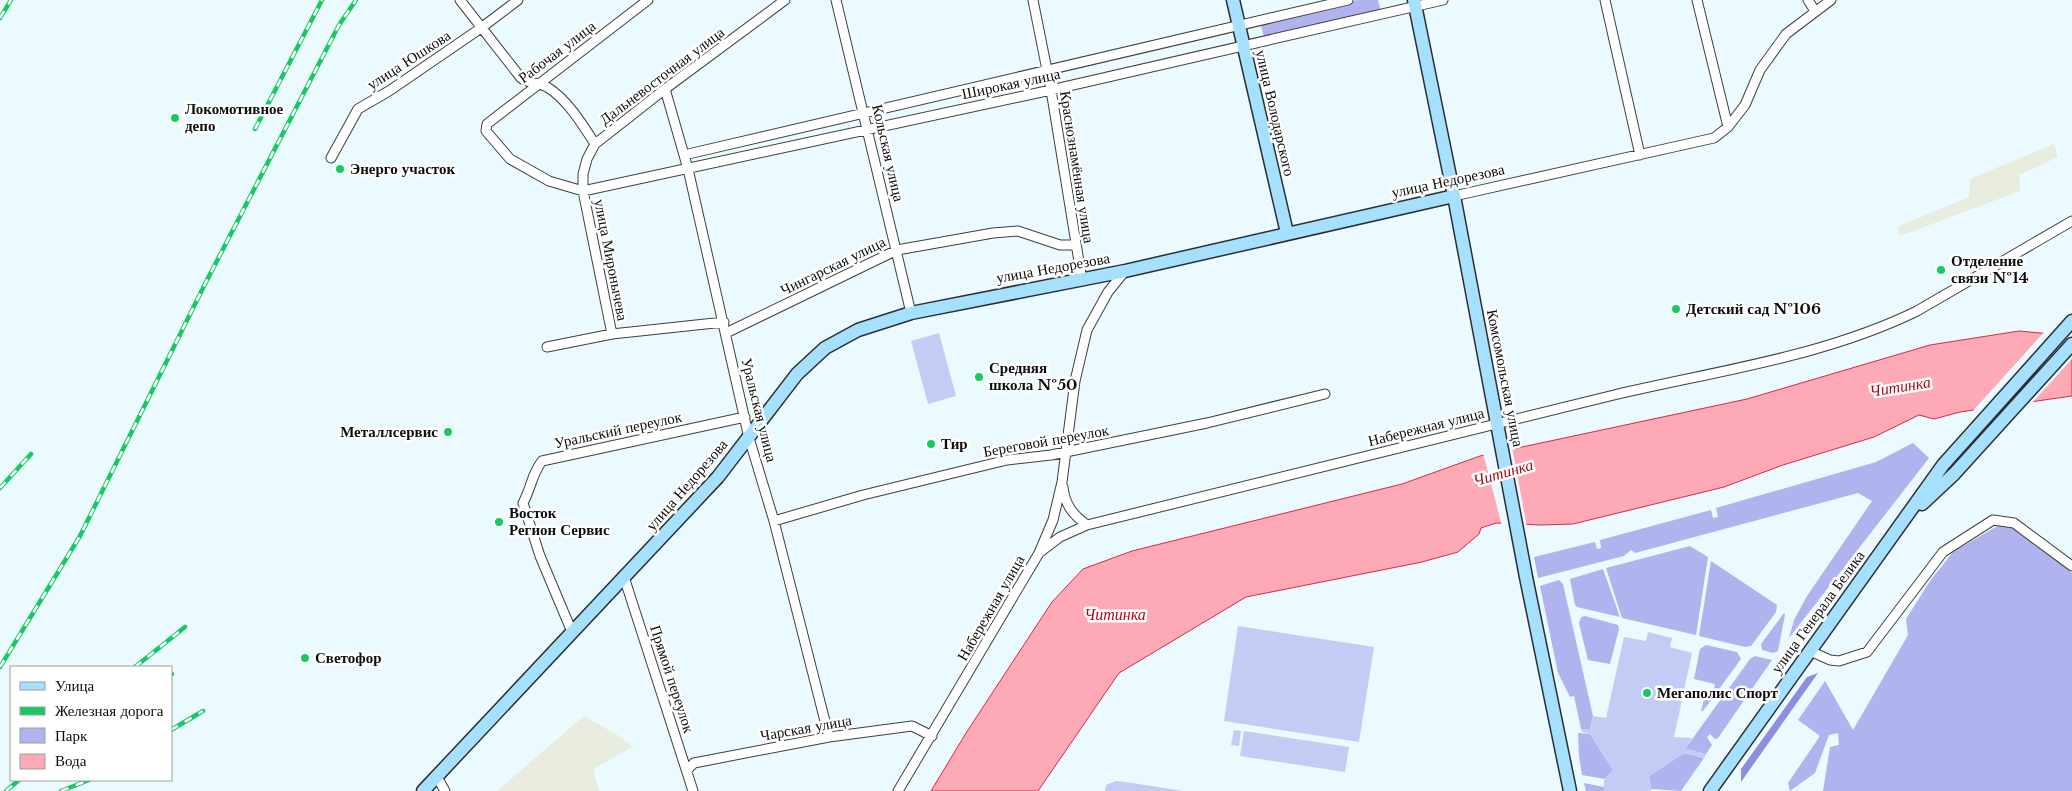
<svg xmlns="http://www.w3.org/2000/svg" width="2072" height="791" font-family="'Libre Baskerville',serif">
  <style>
    .industrial { fill: #e7ecde }
    .green { fill: #b0b3ee }
    .forest { fill: #8e8de0 }
    .pitch { fill: #c3ccf4 }
    .water { fill: #fda9b6; stroke: #db2841 }
    .pier { fill: #eafaff }
    .lines { fill: none; stroke-linecap: round; stroke-linejoin: round }
    .street-casing { stroke: #3f3f3f; stroke-width: 11 }
    .secondary-casing { stroke: #2e2e2e; stroke-width: 15 }
    .street { stroke: #fff; stroke-width: 9 }
    .secondary { stroke: #a5e0ff; stroke-width: 12 }
    .rail-casing { stroke: #16ca60; stroke-width: 4.5 }
    .rail { stroke: #fff; stroke-width: 2.5; stroke-dasharray: 8; stroke-linecap: butt }
    .poi-dot { fill: #16ca60; stroke: #fff; stroke-width: 2 }
    .labels { text-anchor: middle; stroke-width: 5; stroke-linejoin: round; paint-order: stroke }
    .street-label { font-size: 15px; fill: #0c0c0c; stroke: #fff }
    .poi-label { font-size: 15px; font-weight: bold; fill: #0c0c0c; stroke: #fff; text-anchor: start }
    .water-label { font-size: 16px; font-style: italic; fill: #aa0919; stroke: #fff }
  </style>
  <rect width="100%" height="100%" fill="#eafaff"/>
  <!-- industrial -->
  <path class="industrial" d="M2054,144L2058,157L2019,175L2020,191L1900,236L1897,227L1969,197L1970,179Z
    M584,716L619,736L633,747L593,769L599,791H497Z"/>
  <!-- green -->
  <path class="green" d="M1357,0H1378L1381,11L1264,37L1260,22Z
    M1913,443L1929,458L1789,638L1794,620L1807,596L1872,501L1858,493L1635,553L1631,550L1624,556L1538,578L1534,557L1595,542L1597,549L1601,548L1600,540L1711,510L1713,518L1718,517L1716,508L1876,462Z
    M1999,525L2013,526L2072,573V791H1823L1830,747L1839,745L1838,733L1829,735L1815,773L1790,791L1788,783L1820,736L1798,720L1825,681L1853,730L1908,635L1906,619L1930,581L1953,552Z
    M1690,546L1708,557L1696,635L1622,618L1606,568Z
    M1711,561L1777,605L1776,612L1751,646L1745,647L1699,636Z
    M1603,569L1620,617L1577,607L1575,605L1570,579Z
    M1559,580L1563,584L1593,716L1590,730L1581,729L1574,696L1570,697L1558,673L1540,586Z
    M1784,613L1785,615L1778,651L1773,653L1762,650L1761,644Z
    M1585,616L1618,625L1619,629L1610,664L1588,660L1579,623L1581,617Z
    M1706,645L1737,652L1741,659L1703,711H1701L1706,692L1713,693L1715,684L1694,679L1700,649Z
    M1755,656L1772,660L1718,738L1715,739L1710,734L1707,737L1712,745L1706,754L1685,749L1750,659Z
    M1578,733L1590,734L1613,770L1605,779L1582,775L1579,756Z
    M1684,753L1704,758L1681,791L1651,789L1649,776Z
    M1584,783L1604,787V791H1586Z"/>
  <!-- forest -->
  <path class="forest" d="M1818,673L1741,782V769L1807,677Z"/>
  <!-- pitch -->
  <path class="pitch" d="M939,333L956,396L928,404L911,341Z
    M1238,626L1374,647L1359,742L1224,721Z
    M1648,632L1672,638L1670,647L1692,653L1674,737L1692,738L1685,749L1706,754L1704,758L1684,753L1649,776L1651,791H1604V781L1613,770L1590,734L1582,732L1581,729L1590,730L1593,716L1606,718L1624,637L1646,641Z
    M1234,730L1241,731L1239,746L1231,745Z
    M1244,731L1349,747L1345,772L1240,756Z
    M1116,781L1126,782L1183,791H1105L1106,785Z"/>
  <!-- water -->
  <path class="water" d="M2019,331L2072,336V396L1960,412L1934,419L1919,415L1874,437L1783,465L1724,487L1573,524L1540,525L1496,523L1481,528L1479,534L1458,552L1422,562L1246,597L1119,673L1038,791H931L966,733L1052,602L1083,569L1132,551L1402,484L1480,456L1747,399L1930,345Z"/>
  <!-- pier -->
  <path class="pier" d="M2045,331L2072,334V359L2031,404L1971,413Z
    M1512,447L1527,527L1502,526L1483,453Z"/>
  <g class="lines">
    <!-- street casing -->
    <g class="street-casing">
      <path id="street" d="M460,0L521,78C529,84 538,82 547,87C567,99 583,125 595,144
        M648,0L487,124L486,131L510,159L549,181L583,191L1051,90L1443,0
        M836,0L911,313
        M1033,0L1051,90L1082,280
        M1605,0L1640,155
        M1697,0L1728,127
        M1808,0L1815,11
        M665,89L688,169L749,438L774,521L829,737
        M684,155L1348,0
        M331,158L358,109L389,91L481,28L518,0
        M1454,196L1714,138L1728,127L1745,105L1760,70L1786,34L1831,0
        M726,333L897,250L993,233L1018,231L1060,245H1075
        M612,334L583,191V174L587,159L595,144L665,89L785,0
        M547,347L612,334L724,322
        M1063,487C1065,505 1073,515 1087,525
        M774,521L863,495L1007,460L1051,455L1207,423L1325,394
        M1039,553L1053,520L1062,482L1075,381L1087,330L1108,292L1125,271
        M624,577L693,791
        M572,632L540,556L523,503C532,486 531,476 542,461L745,417
        M1810,651L1830,660L1839,661L1867,652L1943,552L1993,520L2014,523L2072,566
        M687,770L694,763L829,737L912,726L932,736
        M437,777L445,791
        M898,791L1039,553L1060,537L1087,525C1263,482 1438,438 1614,395C1715,371 1823,357 1917,311L2072,221"/>
    </g>
    <!-- secondary casing -->
    <g class="secondary-casing">
      <path id="secondary" d="M1233,0L1287,233
        M1414,0L1454,196L1526,577L1570,791
        M1922,504L1954,474L2072,344
        M423,791L718,477L797,374L825,348L858,330L911,313L1125,271L1454,196
        M1710,791L1943,465L2072,321"/>
    </g>
    <!-- street -->
    <use href="#street" class="street"/>
    <!-- secondary -->
    <use href="#secondary" class="secondary"/>
    <!-- rail casing -->
    <g class="rail-casing">
      <path id="rail" d="M0,18L11,0
        M255,129L322,0
        M0,488L31,454
        M0,667L80,536L206,282L339,25L356,0
        M135,667L185,627
        M171,674H172
        M171,730L203,711
        M6,791L19,780
        M61,791L89,780"/>
    </g>
    <!-- rail -->
    <use href="#rail" class="rail"/>
  </g>
  <!-- markers -->
  <g class="poi-dot">
    <circle cx="175" cy="118" r="5"/>
    <circle cx="340" cy="169" r="5"/>
    <circle cx="1941" cy="270" r="5"/>
    <circle cx="1676" cy="309" r="5"/>
    <circle cx="979" cy="377" r="5"/>
    <circle cx="448" cy="432" r="5"/>
    <circle cx="931" cy="444" r="5"/>
    <circle cx="499" cy="522" r="5"/>
    <circle cx="305" cy="658" r="5"/>
    <circle cx="1647" cy="693" r="5"/>
  </g>
  <g class="labels">
    <!-- street labels -->
    <g class="street-label">
      <text transform="translate(557 52) rotate(-37)" y="5">Рабочая улица</text>
      <text transform="translate(409 60) rotate(-33)" y="5">улица Юшкова</text>
      <text transform="translate(662 76) rotate(-37)" y="5">Дальневосточная улица</text>
      <text transform="translate(1011 84) rotate(-12)" y="5">Широкая улица</text>
      <text transform="translate(1275 113) rotate(77)" y="5">улица Володарского</text>
      <text transform="translate(888 153) rotate(77)" y="5">Кольская улица</text>
      <text transform="translate(1077 167) rotate(81)" y="5">Краснознамённая улица</text>
      <text transform="translate(1448 181) rotate(-12)" y="5">улица Недорезова</text>
      <text transform="translate(611 260) rotate(79)" y="5">улица Миронычева</text>
      <text transform="translate(833 266) rotate(-26)" y="5">Чингарская улица</text>
      <text transform="translate(1053 268) rotate(-10)" y="5">улица Недорезова</text>
      <text transform="translate(1505 378) rotate(79)" y="5">Комсомольская улица</text>
      <text transform="translate(759 410) rotate(76)" y="5">Уральская улица</text>
      <text transform="translate(1426 427) rotate(-14)" y="5">Набережная улица</text>
      <text transform="translate(618 430) rotate(-12)" y="5">Уральский переулок</text>
      <text transform="translate(1046 441) rotate(-10)" y="5">Береговой переулок</text>
      <text transform="translate(687 485) rotate(-49)" y="5">улица Недорезова</text>
      <text transform="translate(991 608) rotate(-60)" y="5">Набережная улица</text>
      <text transform="translate(1818 612) rotate(-54)" y="5">улица Генерала Белика</text>
      <text transform="translate(672 679) rotate(72)" y="5">Прямой переулок</text>
      <text transform="translate(806 728) rotate(-10)" y="5">Чарская улица</text>
    </g>
    <!-- poi labels -->
    <g class="poi-label">
      <text x="185" y="114">Локомотивное<tspan x="185" dy="17">депо</tspan></text>
      <text x="350" y="174">Энерго участок</text>
      <text x="1951" y="266">Отделение<tspan x="1951" dy="17">связи №14</tspan></text>
      <text x="1686" y="314">Детский сад №106</text>
      <text x="989" y="373">Средняя<tspan x="989" dy="17">школа №50</tspan></text>
      <text x="438" y="437" text-anchor="end">Металлсервис</text>
      <text x="941" y="449">Тир</text>
      <text x="509" y="518">Восток<tspan x="509" dy="17">Регион Сервис</tspan></text>
      <text x="315" y="663">Светофор</text>
      <text x="1657" y="698">Мегаполис Спорт</text>
    </g>
    <!-- water labels -->
    <g class="water-label">
      <text transform="translate(1900 386) rotate(-9)" y="6">Читинка</text>
      <text transform="translate(1503 472) rotate(-16)" y="6">Читинка</text>
      <text x="1115" y="620">Читинка</text>
    </g>
  </g>
  <!-- legend -->
  <rect x="10" y="666" width="162" height="115" fill="#ffffff" stroke="#9e9e9e"/>
  <rect x="20" y="682" width="25" height="8" fill="#a5e0ff" stroke="#9e9e9e"/>
  <text x="55" y="691" font-size="15" fill="#0c0c0c">Улица</text>
  <rect x="20" y="707" width="25" height="8" fill="#16ca60" stroke="#9e9e9e"/>
  <text x="55" y="716" font-size="15" fill="#0c0c0c">Железная дорога</text>
  <rect x="20" y="728" width="25" height="15" fill="#b0b3ee" stroke="#9e9e9e"/>
  <text x="55" y="741" font-size="15" fill="#0c0c0c">Парк</text>
  <rect x="20" y="754" width="25" height="15" fill="#fda9b6" stroke="#9e9e9e"/>
  <text x="55" y="766" font-size="15" fill="#0c0c0c">Вода</text>
</svg>
